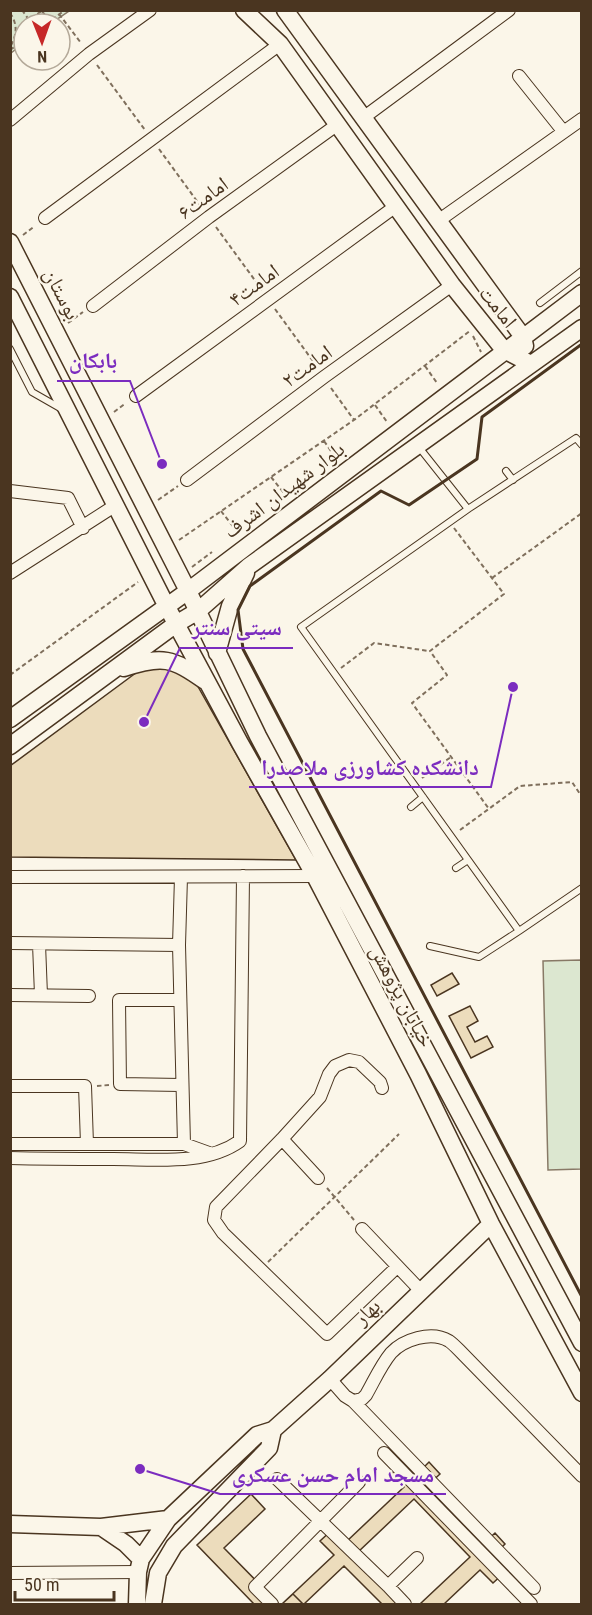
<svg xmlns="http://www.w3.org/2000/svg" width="592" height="1615" font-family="'Roboto Condensed','Noto Naskh Arabic',sans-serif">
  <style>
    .green { fill: #dce7d0; stroke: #887966; stroke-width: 1.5 }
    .building { fill: #ecdcbc; stroke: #4a3520; stroke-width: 1.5 }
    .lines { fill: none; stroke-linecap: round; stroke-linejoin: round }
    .lane-casing { stroke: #4a3520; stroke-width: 8 }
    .street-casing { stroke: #4a3520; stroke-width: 14 }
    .secondary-casing { stroke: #4a3520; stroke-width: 19 }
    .path { stroke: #7f6f5c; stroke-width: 2; stroke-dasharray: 4.5 3; stroke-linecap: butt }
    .lane { stroke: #fbf6e9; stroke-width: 6 }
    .street { stroke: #fbf6e9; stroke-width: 12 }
    .secondary { stroke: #fbf6e9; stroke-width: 16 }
    .wall { stroke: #4a3520; stroke-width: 3 }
    .labels { text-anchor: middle; stroke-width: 4.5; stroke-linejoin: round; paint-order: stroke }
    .street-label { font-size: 21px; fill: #4a3520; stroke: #fbf6e9 }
    .leader { fill: none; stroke: #7b2cbf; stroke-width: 2 }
    .callout-dot { fill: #7b2cbf; stroke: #fbf6e9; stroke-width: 2 }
    .callout-label { font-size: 22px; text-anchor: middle; font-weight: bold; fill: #7b2cbf; stroke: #fbf6e9; stroke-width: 4.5; stroke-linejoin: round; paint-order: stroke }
  </style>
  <rect width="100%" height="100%" fill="#fbf6e9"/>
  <!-- green -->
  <path class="green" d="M11,10H69V11L50,24H24V43L11,53Z
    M581,960V1169L548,1170L543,961Z"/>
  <!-- building -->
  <path class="building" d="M152,661L192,676L296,860L10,857V766Z
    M452,973L459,984L437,996L431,985Z
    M470,1006L478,1021L467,1027L475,1042L487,1036L493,1047L471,1058L449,1016Z
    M404,1461L416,1475L429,1462L440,1474L426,1487L482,1545L495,1533L505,1544L492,1557L506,1571L493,1583L480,1570L444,1604H420L470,1557L414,1499L357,1553L406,1604H382L344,1566L304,1604H282L334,1555L320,1541L333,1529L346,1542L404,1487L391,1474Z
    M251,1494L265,1509L224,1548L279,1604H254L197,1545Z
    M293,1594L303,1604H282Z"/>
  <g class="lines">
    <!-- lane casing -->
    <g class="lane-casing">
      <path id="lane" d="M540,303L582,271
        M10,349L32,392L60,408
        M418,446L468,509L301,627L519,931L582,888
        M506,471L513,480
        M468,509L576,438L582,445
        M411,807L423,797
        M456,868L468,860
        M430,946L479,957L519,931"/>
    </g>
    <!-- street casing -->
    <g class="street-casing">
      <path id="street" d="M519,76L563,131
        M363,118L509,10
        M10,120L89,54L150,10
        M45,218L280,44
        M438,221L582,119
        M93,306L209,217L338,124
        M136,396L396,206
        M187,480L324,377L452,285
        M10,491L68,498L83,528
        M10,573L116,505
        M10,877L315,876
        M181,877L179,945L184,1144
        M10,943L179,945
        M39,944L41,995
        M10,995L89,996
        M180,1000H119L120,1084L181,1085
        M10,1086H85L87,1144
        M382,1088L380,1082L359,1062L349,1060L335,1066L329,1074L320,1097L282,1139L216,1207L214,1220L223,1233L327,1334L397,1267
        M282,1139L318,1178
        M10,1144H184L209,1153
        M10,1158C45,1159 79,1159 113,1159C154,1159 205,1166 240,1141L243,876
        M362,1229L421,1291
        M330,1379L345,1396L353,1401L362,1399L366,1395C374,1381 381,1365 391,1353C403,1340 431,1330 449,1341C452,1343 456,1347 459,1350L582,1476
        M353,1401L534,1588
        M384,1453L531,1604
        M277,1479L388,1586L405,1604
        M10,1573L138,1572
        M388,1586L417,1558
        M272,1604L255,1587L359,1482"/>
    </g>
    <!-- secondary casing -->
    <g class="secondary-casing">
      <path id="secondary" d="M244,10L280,44L452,285L504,350L531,364
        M285,10L501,307L523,337L525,346
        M10,242L188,591L258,736L582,1343
        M10,297L166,605L240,743L315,876L418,1074L491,1224L582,1393
        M217,653L230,606L246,573
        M124,668C163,655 172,658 205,681
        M10,719L188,591L582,293
        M10,746L176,624L198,611L249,566L582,328
        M10,1524L101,1527L168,1519
        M101,1527L126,1544L141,1559
        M137,1604L138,1572L141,1559L168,1519L257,1435L273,1430L330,1379L491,1224
        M153,1604L158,1573L174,1546L269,1448L273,1430"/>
    </g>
    <!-- path -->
    <path class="path" d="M22,10L29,20L43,10
      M42,11L49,21
      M10,13C18,24 17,36 10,47
      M59,14L81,43
      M10,22V37
      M46,24L65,10
      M10,50L24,40
      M97,65L145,130
      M159,149L202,208
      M216,227L262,290
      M23,235L35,226
      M275,309L318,368
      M68,323L83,312
      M473,336L481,352
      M425,366L437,383
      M331,388L354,420
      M375,405L387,422
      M114,412L126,403
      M324,441L338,461
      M271,477L288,498
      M158,500L178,486
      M221,511L239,534
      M454,528L504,594L430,651L447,675L412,703L489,809
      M179,540L354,420L471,330
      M192,567L212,552
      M492,578L582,513
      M341,668L374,643L429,651
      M10,675L138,582
      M422,778L451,757
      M460,830L520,786L572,782L582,797
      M97,1086L109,1085
      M327,1188L354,1220
      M268,1262L399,1134"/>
    <!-- lane -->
    <use href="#lane" class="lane"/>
    <!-- street -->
    <use href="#street" class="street"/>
    <!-- secondary -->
    <use href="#secondary" class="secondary"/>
    <!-- wall -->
    <path class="wall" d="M582,344L482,417L477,459L409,505L381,491L250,586L238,610L243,649L582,1297"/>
  </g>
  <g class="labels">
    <!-- street labels -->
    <g class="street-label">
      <text transform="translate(203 198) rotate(-36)" y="7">امامت۶</text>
      <text transform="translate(254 285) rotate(-36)" y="7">امامت۴</text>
      <text transform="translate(62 294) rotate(63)" y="7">بوستان</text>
      <text transform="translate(498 307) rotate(51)" y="7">امامت</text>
      <text transform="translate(307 366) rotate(-36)" y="7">امامت۲</text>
      <text transform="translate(284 490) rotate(-37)" y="7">بلوار شهیدان اشرف</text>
      <text transform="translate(402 996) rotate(62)" y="7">خیابان پژوهش</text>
      <text transform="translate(367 1312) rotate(-44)" y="7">بهار</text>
    </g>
  </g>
  <!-- callouts -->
  <path class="leader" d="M162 464L130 381H57M144 722L180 648H293M513 687L491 787H249M140 1469L220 1494H446"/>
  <g class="callout-dot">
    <circle cx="162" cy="464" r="6"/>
    <circle cx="144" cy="722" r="6"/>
    <circle cx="513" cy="687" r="6"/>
    <circle cx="140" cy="1469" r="6"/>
  </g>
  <g class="callout-label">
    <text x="93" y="368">بابکان</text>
    <text x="237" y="635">سیتی سنتر</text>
    <text x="370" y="775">دانشکده کشاورزی ملاصدرا</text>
    <text x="333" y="1482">مسجد امام حسن عسکری</text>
  </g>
  <!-- border -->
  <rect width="592" height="1615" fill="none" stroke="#4a3520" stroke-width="24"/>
  <!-- north arrow -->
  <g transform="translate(42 42) rotate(179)"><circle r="28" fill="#fbf6e9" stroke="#b4a999" stroke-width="1.5"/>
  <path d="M0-4.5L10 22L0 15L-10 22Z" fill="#c62828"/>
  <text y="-9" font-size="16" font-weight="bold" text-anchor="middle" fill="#4a3520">N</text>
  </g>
  <!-- scale -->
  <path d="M15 1591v9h99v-9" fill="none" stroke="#4a3520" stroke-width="3"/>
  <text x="24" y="1591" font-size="18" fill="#4a3520" stroke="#fbf6e9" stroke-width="4.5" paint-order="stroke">50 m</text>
</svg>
